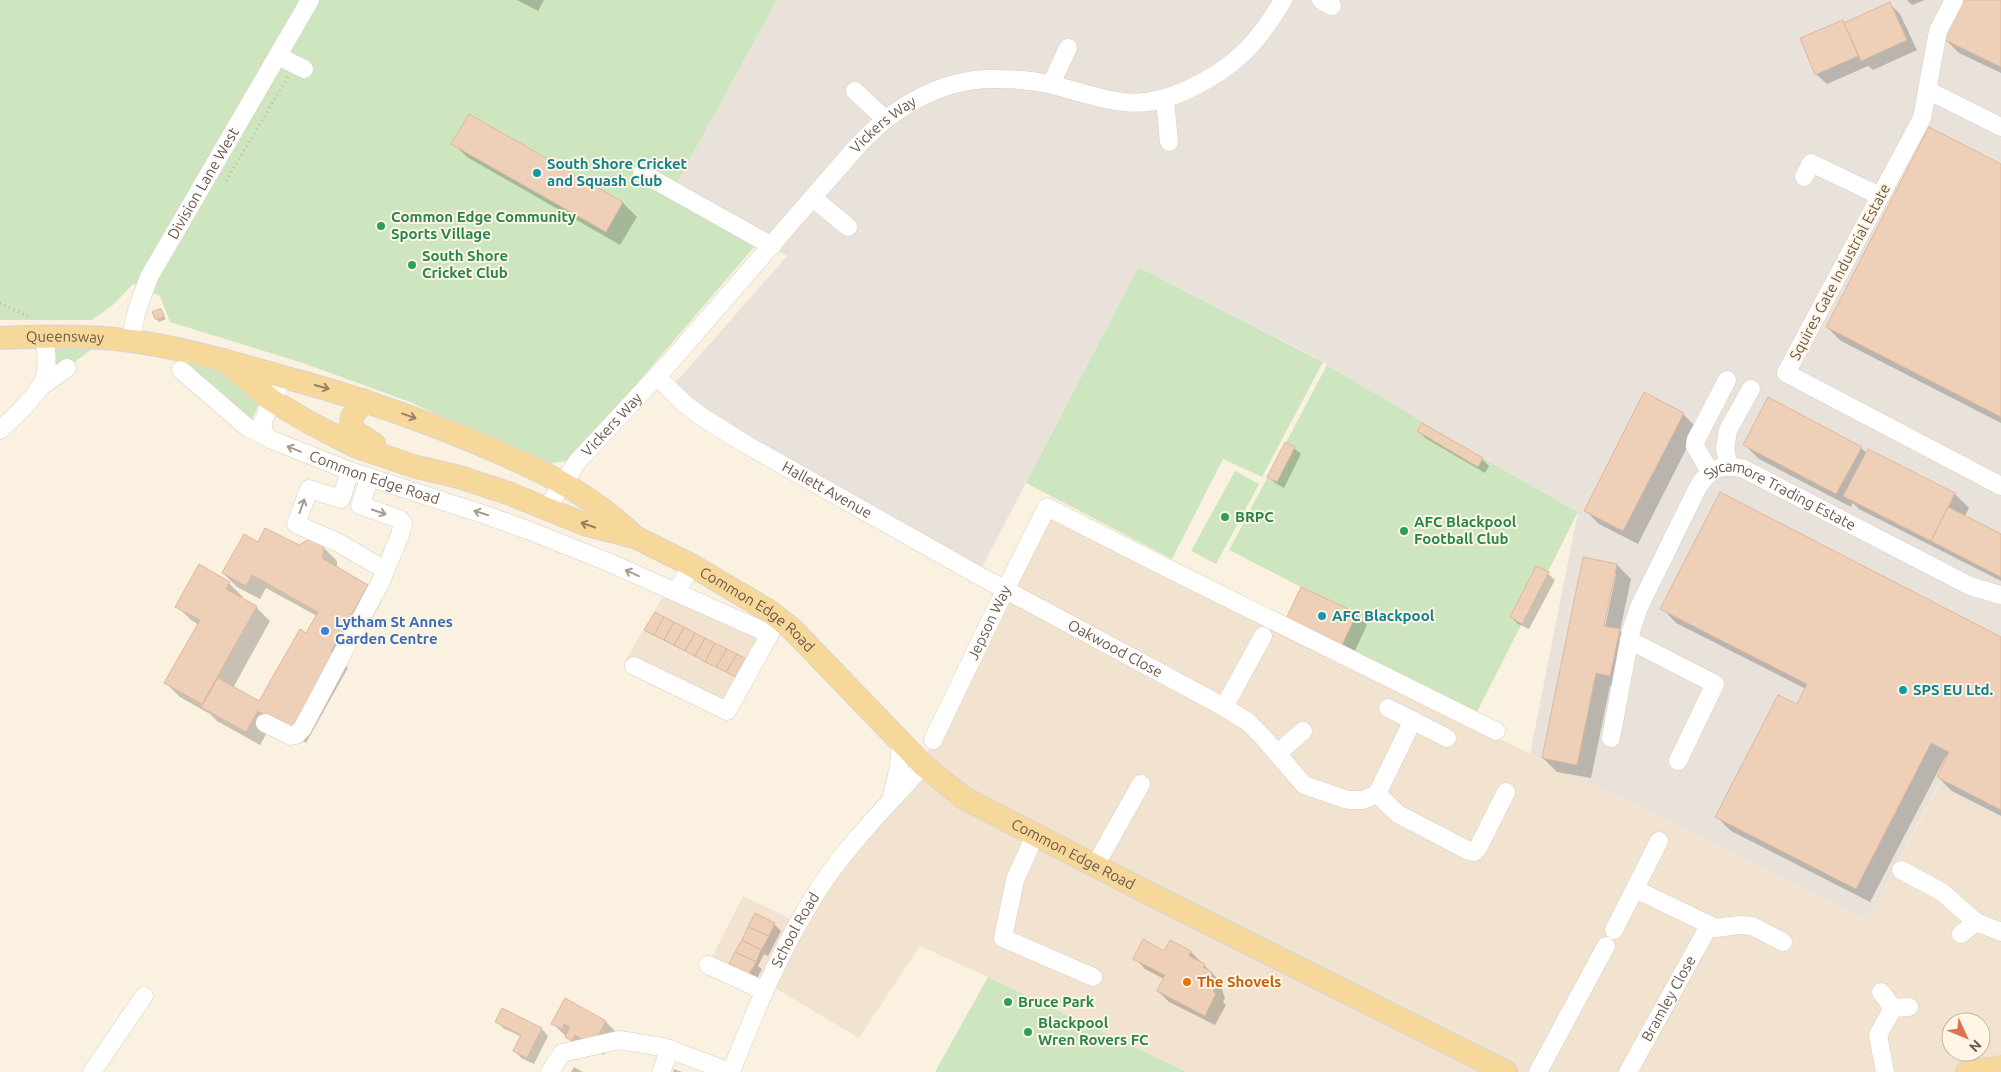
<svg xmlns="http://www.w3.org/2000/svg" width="2001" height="1072" font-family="Ubuntu,sans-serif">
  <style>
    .residential { fill: #f1e3cf; fill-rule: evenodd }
    .industrial { fill: #e9e2db }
    .green { fill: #cee6c0 }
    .shadow { fill: #0003; fill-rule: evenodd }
    .building { fill: #eed0b9; stroke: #dfb89b }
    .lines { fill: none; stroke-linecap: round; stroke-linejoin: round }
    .minor-casing { stroke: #ddcdbd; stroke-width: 19 }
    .major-casing { stroke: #dad4d0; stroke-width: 24 }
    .path { stroke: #d2b49d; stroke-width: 3; stroke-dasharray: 1 4; stroke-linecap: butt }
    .minor { stroke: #fff; stroke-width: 18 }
    .major { stroke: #f6d89b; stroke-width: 22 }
    .oneway { stroke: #987e62 }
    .oneway2 { stroke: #a99b92 }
    .culture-dot { fill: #0f9aa8; stroke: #fef5e5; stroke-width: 2 }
    .leisure-dot { fill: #2e9e5b; stroke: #fef5e5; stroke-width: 2 }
    .shop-dot { fill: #3f7fe0; stroke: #fef5e5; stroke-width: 2 }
    .food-dot { fill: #e8710a; stroke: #fef5e5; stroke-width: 2 }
    .labels { text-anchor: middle; stroke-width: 4; stroke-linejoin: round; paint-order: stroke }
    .street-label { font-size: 15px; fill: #6f5849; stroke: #fef5e5 }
    .culture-label { font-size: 15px; font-weight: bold; fill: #0d838f; stroke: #fef5e5; text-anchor: start }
    .leisure-label { font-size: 15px; font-weight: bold; fill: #27864d; stroke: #fef5e5; text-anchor: start }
    .shop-label { font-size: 15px; font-weight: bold; fill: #366cbe; stroke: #fef5e5; text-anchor: start }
    .food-label { font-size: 15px; font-weight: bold; fill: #c56008; stroke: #fef5e5; text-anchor: start }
  </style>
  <rect width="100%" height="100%" fill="#faf1e0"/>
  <!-- residential -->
  <path class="residential" d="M1047,507L1530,754L1868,920L1939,785L2001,818V1072H1187L988,977L920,946L859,1038L767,983L708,965L743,896L799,923L923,765L933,740ZM1951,1022H1981V1052H1951Z
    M668,588L770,634L727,711L625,661Z"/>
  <!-- industrial -->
  <path class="industrial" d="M777,0H2001V818L1938,785L1868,920L1530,754L1578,512L1414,418L1315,357L1138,267L978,575L670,389L787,256L772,246L673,190Z"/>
  <!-- green -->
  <path class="green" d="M0,0H777L673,190L761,239L573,458L566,461L546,464L410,402L303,363L170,322L160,296L133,284L114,304L92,320H0Z
    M1138,267L1323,362L1262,477L1223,459L1172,559L1026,483Z
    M64,344L92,349L56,376L53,350Z
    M180,349L211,357L261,399L248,428L181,370Z
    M1327,365L1483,458L1578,512L1477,712L1286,619L1301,587L1229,550Z
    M1235,471L1259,484L1216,564L1191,551Z
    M988,977L1187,1072H935Z"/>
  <!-- shadow -->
  <path class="shadow" d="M517,0H544L538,11Z
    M1907,0H1925L1912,5Z
    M1965,0H2001V73L1959,53L1945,39Z
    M1890,4L1900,14L1917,50L1873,70L1868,66L1827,84L1816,74L1845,24Z
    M469,115L623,203L637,217L620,245L467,157L453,143Z
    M2001,165V423L1841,341L1827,327Z
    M161,311L166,319L159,322L156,319Z
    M1683,414L1697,428L1638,544L1599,524L1585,510Z
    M1423,424L1482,459L1489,466L1485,473L1425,438L1419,431Z
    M1745,445L1861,448L1867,453L1868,450L1955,494L1969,508L1965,516L2001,535V581L1859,509L1853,503L1851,507L1759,459Z
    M1294,448L1301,454L1284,488L1275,483L1269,477Z
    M317,541L337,561V568L367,586L382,600L345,665L348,668L306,743L272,724L260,745L217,721L210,714L180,697L166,683L199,625L191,620L177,606L200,566L229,583L243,597L242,599L256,607L270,621L233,688L260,703L307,635L317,616L266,588L260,599L237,587L223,573L258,543L299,547Z
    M1617,565L1631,579L1620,631L1633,644L1624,689L1610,686L1591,778L1557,772L1543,758ZM1614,574H1616L1604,632L1602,631Z
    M1548,574L1555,580L1529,629L1518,624L1511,617Z
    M1302,588L1357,614L1367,625L1353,655L1298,629Z
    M1662,608L2001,638V816L1952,791L1938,777L1948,758L1946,756L1870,902L1731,831L1717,817L1797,706L1806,689L1676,623Z
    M655,613L740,679L649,633L646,630Z
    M774,924L781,931L768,956L764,954L758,966L762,969L756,980L737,971L730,964Z
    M1170,942L1191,952L1222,983L1221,987L1225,998L1223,1002L1226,1005L1215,1025L1169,1002L1158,991L1164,979L1145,969L1135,958L1165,952Z
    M565,1000L606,1022L616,1032L604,1055L586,1045L577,1047L552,1023Z
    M497,1021L542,1029L548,1036L534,1064L521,1058L515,1051L522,1037L503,1028Z
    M574,1067L583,1072H571Z
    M674,1069L682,1072H673Z"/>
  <!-- building -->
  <path class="building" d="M1963,0H2001V67L1943,39Z
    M1890,2L1907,40L1861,61L1844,23Z
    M1843,20L1858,56L1815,75L1800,38Z
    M469,114L623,202L606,232L451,144Z
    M1929,127L2001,164V417L1826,327Z
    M159,309H161L164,315L162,318L155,319L152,312Z
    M1644,392L1684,413L1623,531L1584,511Z
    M1768,397L1862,447L1836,494L1743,445Z
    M1422,423L1483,458L1478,467L1417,431Z
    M1285,442L1295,447L1277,482L1267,477Z
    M1868,449L1955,493L1931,541L1843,496Z
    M1720,492L2001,637V810L1937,777L1949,752L1931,743L1856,889L1715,817L1778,695L1797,704L1807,684L1660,609Z
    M1948,507L2001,534V577L1931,541Z
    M265,528L299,545L311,538L322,543L324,552L322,558L368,585L331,651L334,653L291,730L258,711L246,732L201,707L218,678L259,701L300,629L306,633L318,612L252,575L246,586L222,573L244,534L258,542Z
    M1583,557L1617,564L1604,626L1620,629L1610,676L1596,673L1577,765L1542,758Z
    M199,564L230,582L226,589L257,606L202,704L164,683L200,620L175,607Z
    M1536,566L1549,572L1522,624L1510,617Z
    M1301,587L1357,613L1342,645L1286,619Z
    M655,612L664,617L654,635L644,630Z
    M664,617L674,622L664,640L654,635Z
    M674,622L684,627L674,645L664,640Z
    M684,627L695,633L685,651L674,645Z
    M695,633L705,638L695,656L685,651Z
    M705,638L715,643L705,662L695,656Z
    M715,643L727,649L716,667L705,662Z
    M727,649L737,654L726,672L716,667Z
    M737,654L747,659L736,677L726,672Z
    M755,913L775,923L769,936L748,927Z
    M748,927L769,936L761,950L742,940Z
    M1143,939L1164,951L1170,940L1191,951L1189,956L1205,964L1203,967L1212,972L1211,976L1215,987L1213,992L1216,993L1205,1016L1157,991L1165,975L1133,959Z
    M742,940L761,950L756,962L735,952Z
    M735,952L756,962L749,974L729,964Z
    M565,998L606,1021L593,1045L575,1035L572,1041L565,1037L570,1027L564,1024L562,1029L551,1024Z
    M502,1008L542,1028L527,1058L513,1051L521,1035L495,1022Z"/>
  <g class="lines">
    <!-- minor casing -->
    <g class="minor-casing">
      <g id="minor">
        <path d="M1321,0L1332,6"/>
        <path d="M1954,0L1938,31L1922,118L1786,373L2001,486"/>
        <path d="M278,56L304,69"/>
        <path d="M1051,84L1068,48"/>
        <path d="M1927,90L2001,127"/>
        <path d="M855,91L885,119"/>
        <path d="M1165,100L1169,142"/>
        <path d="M642,173L772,246"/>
        <path d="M1804,177L1811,163L1880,196"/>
        <path d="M813,198L848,227"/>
        <path id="s1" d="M130,341L137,310L149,277L310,0"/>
        <path d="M181,370L248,428L267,437"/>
        <path id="s2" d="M283,377L263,421C262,430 264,435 272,440L350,471L486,515L530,531L608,562L770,634L727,711L634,666"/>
        <path id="s3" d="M657,377L685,404L702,417L747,445L978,575L1224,707L1248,722L1263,737L1304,785L1348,800H1363L1377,794L1398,814L1469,851L1474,852L1478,848L1506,792"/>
        <path d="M39,388L67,368"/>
        <path d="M0,430C14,417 44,391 46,371C48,360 45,347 45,336"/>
        <path d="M1729,466L1725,449L1728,430L1751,389"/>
        <path d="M350,471L341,499L309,489L296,524L339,543L385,570"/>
        <path d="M1710,472L1695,446L1696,440L1727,380"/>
        <path id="s4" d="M547,508L577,462L672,360L853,151C889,110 940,77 997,79C1015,79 1036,81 1053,85C1076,91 1099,99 1123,102C1147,105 1168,99 1189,89C1234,68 1258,43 1283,0"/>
        <path d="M677,592L691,565"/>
        <path d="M1629,640L1715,684L1678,761"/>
        <path d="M1224,707L1263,636"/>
        <path d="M1388,708L1447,738"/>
        <path d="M265,723L291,736L296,735L302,729L381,581L400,535L403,523L399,519L360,505L370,478"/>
        <path id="s5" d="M1611,738L1631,631L1639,607L1698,487C1710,468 1720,464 1742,468L1970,586L2001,595"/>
        <path id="s6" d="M933,740L1005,590L1047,507L1167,568L1496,731"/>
        <path d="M1277,754L1303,731"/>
        <path d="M1377,794L1413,720"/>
        <path d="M892,796L899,767L901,742"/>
        <path d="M1035,835L1015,880L1003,938L1093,977"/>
        <path d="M1095,866L1141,784"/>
        <path d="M1901,870L1942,892L1976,922L2001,932"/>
        <path d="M1635,889L1716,928L1739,925L1752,926L1783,942"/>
        <path d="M1614,930L1659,841"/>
        <path d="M1961,934L1976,922"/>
        <path d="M708,965L763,990"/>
        <path d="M1881,992L1893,1008"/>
        <path d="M92,1072L144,996"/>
        <path d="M550,1072L562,1053L619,1040L663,1047L730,1072"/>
        <path d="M661,1072L670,1049"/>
        <path id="s7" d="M731,1072C757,1006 783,943 822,884C851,841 889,804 923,765"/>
        <path d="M1538,1072L1606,946"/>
        <path id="s8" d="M1628,1072L1709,926"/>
        <path d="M1885,1072L1878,1035L1893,1008L1909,1007"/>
      </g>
    </g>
    <!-- major casing -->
    <g class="major-casing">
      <g id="major">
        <path id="s9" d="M0,338C44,336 88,335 132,341C184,348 232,363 283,377C345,393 405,414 465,438C528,464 584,488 634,536"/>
        <path id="s10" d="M224,360L271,400L312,424L357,447L413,466L459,477L508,493L584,524L635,537L691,565L769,611L792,629L923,765L964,798L1146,892L1506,1072"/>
        <path d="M363,400L352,417L351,425L354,431L374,444"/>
        <path d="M1967,1072L2001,1067"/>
      </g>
    </g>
    <!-- path -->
    <path class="path" d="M226,181L288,77
      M0,303L31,318"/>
    <!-- minor -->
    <use href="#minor" class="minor"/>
    <!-- major -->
    <use href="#major" class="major"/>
  </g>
  <!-- one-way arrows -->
  <defs><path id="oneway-shaft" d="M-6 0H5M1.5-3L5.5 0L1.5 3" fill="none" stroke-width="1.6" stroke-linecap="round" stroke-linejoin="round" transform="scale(1.25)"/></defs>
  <g class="oneway">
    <use href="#oneway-shaft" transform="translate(322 387) rotate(16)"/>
    <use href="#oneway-shaft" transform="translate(409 416) rotate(20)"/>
    <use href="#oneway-shaft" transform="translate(588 525) rotate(-161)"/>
  </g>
  <g class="oneway2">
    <use href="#oneway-shaft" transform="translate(294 449) rotate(-158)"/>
    <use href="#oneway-shaft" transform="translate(302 506) rotate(-70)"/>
    <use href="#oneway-shaft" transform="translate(379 512) rotate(19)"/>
    <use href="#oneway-shaft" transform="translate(481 513) rotate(-162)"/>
    <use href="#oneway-shaft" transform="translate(632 573) rotate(-156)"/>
  </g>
  <!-- markers -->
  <g class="culture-dot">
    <circle cx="537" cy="173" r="5"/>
    <circle cx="1322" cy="616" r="5"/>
    <circle cx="1903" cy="690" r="5"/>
  </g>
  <g class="leisure-dot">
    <circle cx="381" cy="226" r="5"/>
    <circle cx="412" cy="265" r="5"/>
    <circle cx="1225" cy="517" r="5"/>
    <circle cx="1404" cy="531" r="5"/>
    <circle cx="1008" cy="1002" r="5"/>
    <circle cx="1028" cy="1032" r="5"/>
  </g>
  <circle class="shop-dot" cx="325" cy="631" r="5"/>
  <circle class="food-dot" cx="1187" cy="982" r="5"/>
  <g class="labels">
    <!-- street labels -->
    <g class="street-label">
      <text dy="5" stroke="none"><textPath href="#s4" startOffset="511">Vickers Way</textPath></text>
      <text dy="5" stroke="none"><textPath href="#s1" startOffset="175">Division Lane West</textPath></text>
      <text transform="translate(1840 272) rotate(-62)" y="5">Squires Gate Industrial Estate</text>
      <text dy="5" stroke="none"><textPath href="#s9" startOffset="65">Queensway</textPath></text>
      <text dy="5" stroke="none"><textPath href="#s4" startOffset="106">Vickers Way</textPath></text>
      <text dy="5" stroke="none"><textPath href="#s2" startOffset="180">Common Edge Road</textPath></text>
      <text dy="5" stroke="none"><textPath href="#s3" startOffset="205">Hallett Avenue</textPath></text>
      <text dy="5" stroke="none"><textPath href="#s5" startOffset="364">Sycamore Trading Estate</textPath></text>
      <text dy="5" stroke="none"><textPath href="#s10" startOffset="595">Common Edge Road</textPath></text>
      <text dy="5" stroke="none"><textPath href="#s6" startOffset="130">Jepson Way</textPath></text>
      <text dy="5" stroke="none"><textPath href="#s3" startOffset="534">Oakwood Close</textPath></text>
      <text dy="5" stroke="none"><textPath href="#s10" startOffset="999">Common Edge Road</textPath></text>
      <text dy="5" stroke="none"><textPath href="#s7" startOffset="156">School Road</textPath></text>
      <text dy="5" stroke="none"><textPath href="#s8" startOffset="84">Bramley Close</textPath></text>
    </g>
    <!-- culture labels -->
    <g class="culture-label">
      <text x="547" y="169">South Shore Cricket<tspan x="547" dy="17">and Squash Club</tspan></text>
      <text x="1332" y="621">AFC Blackpool</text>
      <text x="1913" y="695">SPS EU Ltd.</text>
    </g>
    <!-- leisure labels -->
    <g class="leisure-label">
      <text x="391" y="222">Common Edge Community<tspan x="391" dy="17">Sports Village</tspan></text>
      <text x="422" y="261">South Shore<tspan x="422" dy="17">Cricket Club</tspan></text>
      <text x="1235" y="522">BRPC</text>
      <text x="1414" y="527">AFC Blackpool<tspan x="1414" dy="17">Football Club</tspan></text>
      <text x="1018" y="1007">Bruce Park</text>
      <text x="1038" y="1028">Blackpool<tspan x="1038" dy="17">Wren Rovers FC</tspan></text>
    </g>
    <!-- shop labels -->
    <g class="shop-label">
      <text x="335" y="627">Lytham St Annes<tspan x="335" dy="17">Garden Centre</tspan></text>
    </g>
    <!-- food labels -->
    <g class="food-label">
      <text x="1197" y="987">The Shovels</text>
    </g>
  </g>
  <!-- north arrow -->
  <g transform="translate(1966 1037) rotate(134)"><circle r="24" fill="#fef5e5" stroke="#c5b6a7"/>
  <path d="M0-4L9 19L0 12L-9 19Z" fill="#dd724c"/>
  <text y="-8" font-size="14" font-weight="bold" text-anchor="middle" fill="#6f5849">N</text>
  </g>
</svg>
